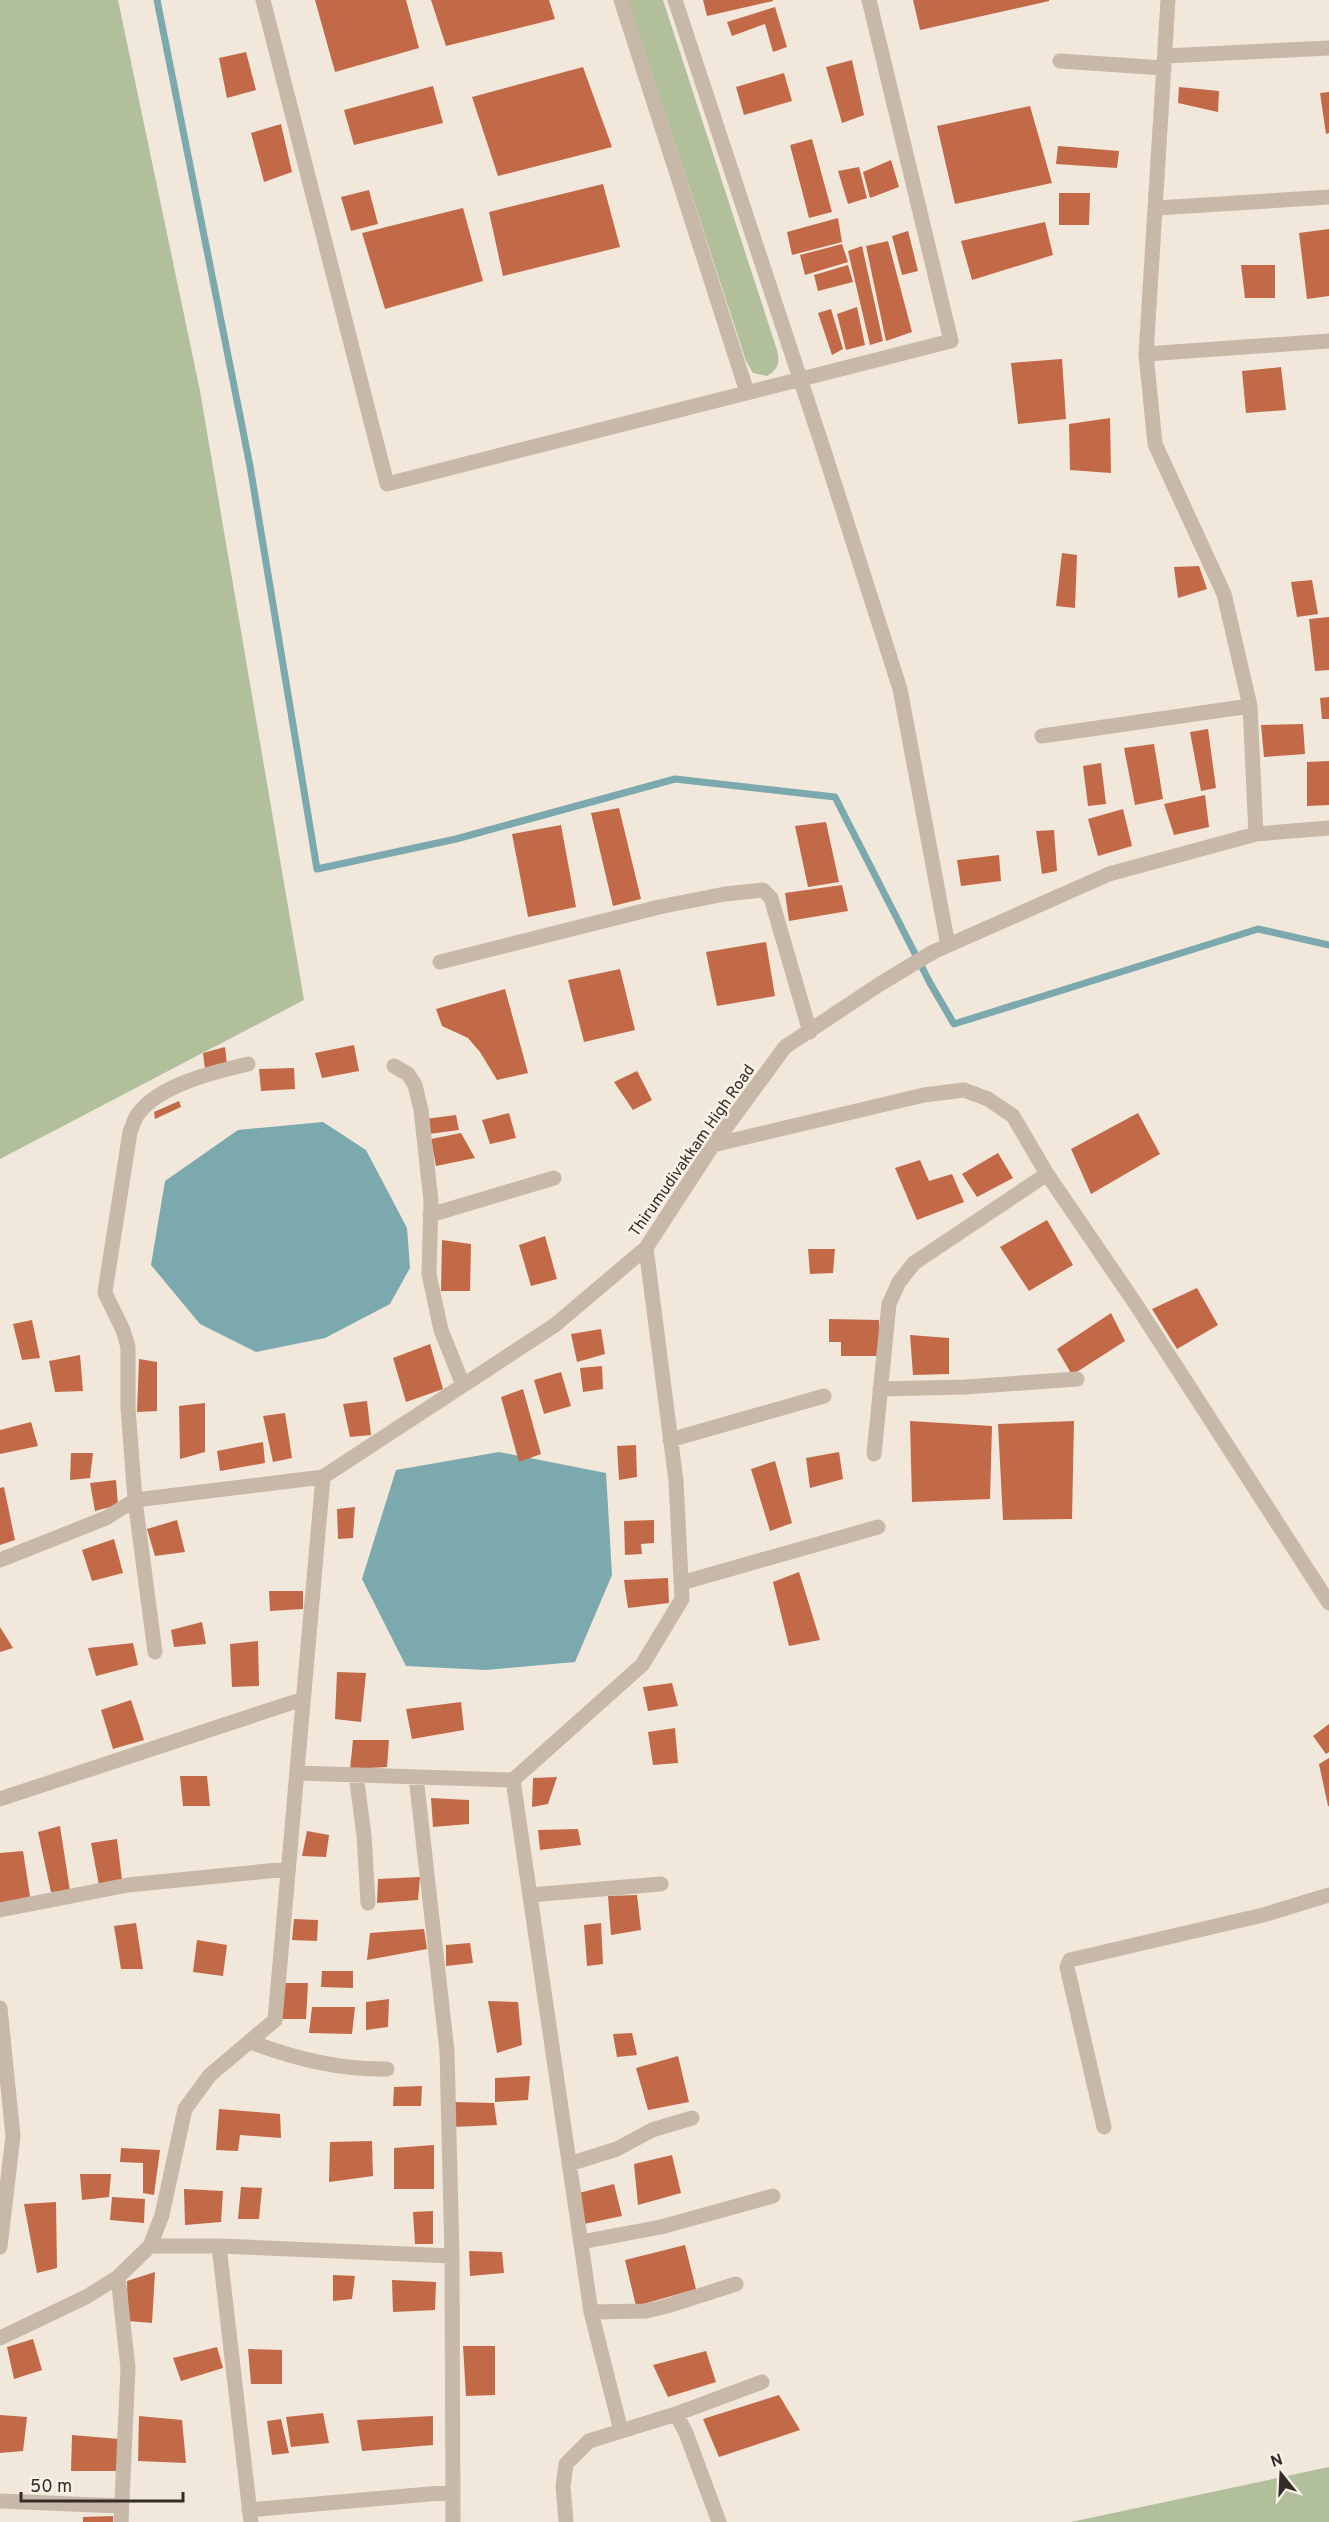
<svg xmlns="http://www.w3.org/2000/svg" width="1329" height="2522" font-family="Overpass,sans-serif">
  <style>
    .green { fill: #b2bf9b }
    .water { fill: #7ba9ad }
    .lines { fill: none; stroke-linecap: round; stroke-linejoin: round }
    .stream { stroke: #7ba9ad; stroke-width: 7 }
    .building { fill: #c26a48 }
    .minor { stroke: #c8b8a7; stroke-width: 15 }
    .labels { text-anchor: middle; stroke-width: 5; stroke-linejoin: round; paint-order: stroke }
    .street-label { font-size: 16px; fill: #352c27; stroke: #f9f1e7 }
  </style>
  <rect width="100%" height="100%" fill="#f1e7db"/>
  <!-- green -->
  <path class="green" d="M0,0H118L200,391L304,1000L0,1159Z
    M628,0H663L777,350C780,362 779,369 767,376L753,373L746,361Z
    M1329,2467V2522H1071Z"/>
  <!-- water -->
  <path class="water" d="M323,1122L366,1150L407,1228L410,1268L390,1304L325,1338L256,1352L200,1324L151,1265L165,1181L238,1130Z
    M499,1452L606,1473L612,1575L575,1662L486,1670L406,1666L362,1579L396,1470Z"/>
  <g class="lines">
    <!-- stream -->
    <path class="stream" d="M157,0L250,466L317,869L456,839L675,779L835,797L930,983L954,1024L1258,929L1329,945"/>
  </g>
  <!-- building -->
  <path class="building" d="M315,0H406L419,48L335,72Z
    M431,0H549L555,19L446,46Z
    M703,0H773V1L707,16Z
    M913,0H1049V1L920,30Z
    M775,7L787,47L773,52L765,24L732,36L727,22Z
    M246,52L256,90L227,98L219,58Z
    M852,60L864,115L842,123L826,67Z
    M583,67L612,147L498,176L472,97Z
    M784,73L792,101L744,115L736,87Z
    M433,86L443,123L354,145L344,110Z
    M1179,87L1219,91L1218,112L1178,103Z
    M1329,92V133L1326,134L1320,93Z
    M1030,106L1052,183L955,204L937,126Z
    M281,124L292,172L264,182L251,133Z
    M812,139L832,212L809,218L790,145Z
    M1058,146L1119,151L1117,168L1056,164Z
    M891,160L899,187L870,198L863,172Z
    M859,167L867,198L848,204L838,171Z
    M603,184L620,247L503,276L489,212Z
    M369,190L378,224L351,231L341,197Z
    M1059,193H1090L1089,225H1059Z
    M463,208L483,281L385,309L362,233Z
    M838,218L842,242L792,255L787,232Z
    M1045,222L1053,255L972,280L961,241Z
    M1329,229V296L1307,299L1299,233Z
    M908,231L918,271L902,275L892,236Z
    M888,241L912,332L886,341L866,246Z
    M842,244L848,262L805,275L800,255Z
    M862,246L883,341L870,345L848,251Z
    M848,265L853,282L818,291L814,275Z
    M1241,265H1275V298H1245Z
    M857,307L865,345L846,350L837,314Z
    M831,309L843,349L832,355L818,313Z
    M1062,359L1066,419L1018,424L1011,363Z
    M1281,367L1286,410L1246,413L1242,371Z
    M1110,418L1111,473L1070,470L1069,424Z
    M1062,553L1077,555L1075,608L1056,606Z
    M1199,566L1207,589L1178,598L1174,567Z
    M1312,580L1318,614L1297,617L1291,582Z
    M1329,617V670L1315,671L1309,619Z
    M1329,697V719H1322L1320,698Z
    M1303,724L1305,754L1264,757L1261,725Z
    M1208,729L1216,788L1201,791L1190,732Z
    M1154,744L1163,799L1135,805L1124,748Z
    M1329,761V805L1307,806V762Z
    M1101,763L1106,804L1088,806L1083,766Z
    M1205,795L1209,827L1174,835L1164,804Z
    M619,808L641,899L613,906L591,813Z
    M1123,809L1132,846L1098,856L1088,819Z
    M826,822L839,882L808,887L795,826Z
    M561,825L576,907L528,917L512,834Z
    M1054,830L1057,871L1042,874L1036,831Z
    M999,855L1001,881L961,886L957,860Z
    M842,885L848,911L789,921L785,893Z
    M766,942L775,996L717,1006L706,952Z
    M620,969L635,1030L584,1042L568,980Z
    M505,989L528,1073L497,1080L480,1052L468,1038L442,1026L436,1009Z
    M354,1045L359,1071L322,1078L315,1053Z
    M225,1047L227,1064L205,1069L203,1053Z
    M294,1068L295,1089L261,1091L259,1069Z
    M637,1071L652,1100L633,1110L614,1082Z
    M179,1101L181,1107L155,1119L154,1112Z
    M509,1113L516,1138L490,1144L482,1120Z
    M1138,1113L1160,1154L1091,1194L1071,1149Z
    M456,1115L459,1130L429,1134L425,1119Z
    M461,1133L475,1158L436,1166L431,1139Z
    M998,1153L1013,1178L977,1197L962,1174Z
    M920,1160L929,1181L952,1174L964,1202L917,1220L895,1168Z
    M1047,1220L1073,1265L1029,1291L1000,1247Z
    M545,1236L557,1279L531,1286L519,1245Z
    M442,1240L471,1244L470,1291H441Z
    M808,1249H835L833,1273L810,1274Z
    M1197,1288L1218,1325L1177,1349L1152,1309Z
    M1111,1313L1125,1341L1072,1375L1057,1349Z
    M829,1319L879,1320L881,1356H841V1342H829Z
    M32,1320L40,1358L22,1360L13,1324Z
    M601,1329L605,1354L577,1362L571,1334Z
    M910,1335L949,1338V1374L913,1375Z
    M430,1344L443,1389L406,1402L393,1358Z
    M80,1355L83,1391L55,1392L49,1361Z
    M139,1359L157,1362V1411L137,1412Z
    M602,1366L603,1389L583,1392L580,1368Z
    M561,1372L571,1406L544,1414L534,1380Z
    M523,1389L541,1454L519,1462L501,1397Z
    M367,1401L371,1435L350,1437L343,1404Z
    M205,1403V1452L180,1459L179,1406Z
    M285,1413L292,1458L273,1462L263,1416Z
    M910,1421L992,1426L990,1499L912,1502Z
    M1074,1421L1072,1519L1003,1520L998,1424Z
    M31,1422L38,1446L0,1454V1430Z
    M263,1442L265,1463L220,1471L217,1451Z
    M636,1445L637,1477L619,1480L617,1446Z
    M839,1452L843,1479L810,1488L806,1458Z
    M71,1453H93L90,1478L70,1480Z
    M775,1461L792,1523L770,1531L751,1469Z
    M116,1480L118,1505L95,1511L90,1483Z
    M4,1487L15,1540L0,1545V1488Z
    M355,1507L353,1538L338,1539L337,1509Z
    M177,1520L185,1552L155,1556L147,1529Z
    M654,1520V1543L641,1544L642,1554L625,1555L624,1521Z
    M114,1539L123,1573L92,1581L82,1550Z
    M799,1572L820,1640L789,1646L773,1582Z
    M668,1578L669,1603L628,1608L624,1580Z
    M269,1591H303V1609L270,1611Z
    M202,1622L206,1644L174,1647L171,1630Z
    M0,1627L13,1648L0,1652Z
    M258,1641L259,1686L232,1687L230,1644Z
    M133,1643L138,1665L96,1676L88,1648Z
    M337,1672L366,1673L361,1722L335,1719Z
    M672,1683L678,1706L648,1711L643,1687Z
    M131,1700L144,1740L113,1749L101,1710Z
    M461,1702L464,1730L412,1739L406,1709Z
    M1329,1724V1752L1326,1754L1313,1736Z
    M675,1728L678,1763L653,1765L648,1732Z
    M353,1740H389L387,1767L350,1769Z
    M1329,1758V1806H1328L1319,1764Z
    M180,1776H207L210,1806H183Z
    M557,1777L548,1804L532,1807L533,1778Z
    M431,1798L469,1800V1824L433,1827Z
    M60,1826L70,1891L51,1892L38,1832Z
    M578,1829L581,1845L540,1850L538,1830Z
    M307,1831L329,1835L326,1857L302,1856Z
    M117,1839L122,1880L99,1885L91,1843Z
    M23,1851L31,1903L0,1905V1853Z
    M420,1877L418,1900L377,1903L378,1879Z
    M637,1895L641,1930L611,1935L608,1896Z
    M294,1919L318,1920L317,1941L292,1940Z
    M136,1923L143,1969H121L114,1926Z
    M601,1923L603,1964L587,1966L584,1925Z
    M424,1929L427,1949L367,1960L370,1933Z
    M197,1940L227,1945L223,1976L193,1972Z
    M470,1943L473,1963L446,1966V1945Z
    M322,1971H353V1988L321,1987Z
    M284,1983H308L306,2019H282Z
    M389,1999L388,2027L366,2030V2002Z
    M488,2001L518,2002L522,2045L497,2053Z
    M312,2007H355L352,2034L309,2033Z
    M632,2033L637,2055L617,2057L613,2034Z
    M678,2056L689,2102L648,2110L636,2068Z
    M530,2076L528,2100L495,2102V2078Z
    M422,2086L421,2106H393L394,2087Z
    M454,2102L494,2103L497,2125L454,2127Z
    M219,2109L280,2114L281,2138L240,2135L238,2151L216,2150Z
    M372,2141L373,2176L329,2182L330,2142Z
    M434,2145V2189H394V2148Z
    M121,2148L160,2150L154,2195L143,2193V2163L120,2162Z
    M672,2155L681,2193L638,2205L634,2164Z
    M80,2174H111L109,2197L82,2200Z
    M614,2184L622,2216L584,2224L579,2193Z
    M241,2187L262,2188L259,2219H238Z
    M184,2189L223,2191L221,2222L185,2225Z
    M112,2197L145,2199L144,2223L110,2220Z
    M56,2202L57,2268L37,2273L24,2204Z
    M433,2211V2244H415L413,2212Z
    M685,2245L696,2289L636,2306L625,2260Z
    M469,2251L502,2252L504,2273L470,2276Z
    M155,2272L152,2323L128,2321L127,2281Z
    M333,2275L355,2276L352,2299L333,2301Z
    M392,2280L436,2282L435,2310L393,2312Z
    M33,2339L42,2370L14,2379L7,2347Z
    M463,2346H495V2395L466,2396Z
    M217,2347L223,2368L181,2381L173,2358Z
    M248,2349L282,2350V2384H251Z
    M706,2351L716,2382L668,2397L653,2365Z
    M779,2395L800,2430L719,2457L703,2419Z
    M323,2413L329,2443L291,2447L286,2417Z
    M0,2415L27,2417L23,2451L0,2453Z
    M139,2416L182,2420L186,2463L138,2461Z
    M433,2416V2445L362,2451L357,2420Z
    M281,2419L289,2453L272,2455L267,2421Z
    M72,2435L119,2439L118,2471H71Z
    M113,2516V2522H83V2517Z"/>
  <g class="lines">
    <!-- minor -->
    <path class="minor" d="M263,0L387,484L951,341L869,0
      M621,0L747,392
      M675,0L825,454L900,689L948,945
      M1168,0L1146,354L1155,444L1224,594L1250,706L1256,834
      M1165,56L1329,48
      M1060,61L1164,68
      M1157,208L1329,197
      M1146,354L1329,341
      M1042,736L1250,706
      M440,962L659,907L725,894L763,890L771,898L810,1032
      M394,1066L408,1074L415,1085L421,1110L431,1201L429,1274L441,1330L463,1385
      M713,1145L924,1095L964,1090L988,1099L1013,1116L1047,1174L1135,1303L1329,1603
      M430,1215L554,1178
      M880,1389L965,1387L1077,1379
      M670,1440L824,1396
      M874,1454L889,1304L899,1282L914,1263L1047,1174
      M0,1560L106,1518L135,1500L323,1477L555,1325L646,1248L713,1145L785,1047L880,984L933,952L1109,874L1256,834L1329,828
      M681,1583L878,1527
      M155,1652L135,1500L128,1408V1347L123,1330L105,1293L107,1279L130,1132C133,1126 134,1119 138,1114C159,1085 214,1072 248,1064
      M297,1773L513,1780L591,2312L621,2431
      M356,1775L364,1835L368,1903
      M416,1777L447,2051L452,2256L453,2522
      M513,1780L642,1665L682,1599L676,1481L646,1248
      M0,1799L303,1699
      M530,1895L661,1884
      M0,1910L128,1885L288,1869
      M0,2008L13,2136L0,2247
      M251,2042C295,2059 339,2070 387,2069
      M1104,2127L1067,1967L1070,1960L1263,1915L1329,1895
      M569,2164L617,2149L652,2130L692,2118
      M581,2242L661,2227L773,2196
      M150,2246H219L251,2522
      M219,2246L452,2256
      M118,2277L128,2368L121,2522
      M591,2312L646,2311L667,2306L736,2284
      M0,2338L86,2297L118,2277L150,2246L162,2215L185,2109L210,2075L275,2020L323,1477
      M676,2414L686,2433L719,2522
      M0,2501L121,2506
      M249,2510L452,2492
      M566,2522L563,2486L566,2464L589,2441L676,2414L762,2382"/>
  </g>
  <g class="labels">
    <!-- street labels -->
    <g class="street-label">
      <text transform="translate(691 1150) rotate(-55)" y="6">Thirumudivakkam High Road</text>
    </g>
  </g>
  <!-- north arrow -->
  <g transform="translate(1281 2474) rotate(342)" stroke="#f9f1e7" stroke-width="4.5" paint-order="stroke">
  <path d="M0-4.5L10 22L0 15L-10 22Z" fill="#352c27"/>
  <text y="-9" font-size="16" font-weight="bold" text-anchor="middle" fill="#352c27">N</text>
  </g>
  <!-- scale -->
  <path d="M21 2492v9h162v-9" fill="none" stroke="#352c27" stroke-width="3"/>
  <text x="30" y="2492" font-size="18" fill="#352c27" stroke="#f9f1e7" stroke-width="4.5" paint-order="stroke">50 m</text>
</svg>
